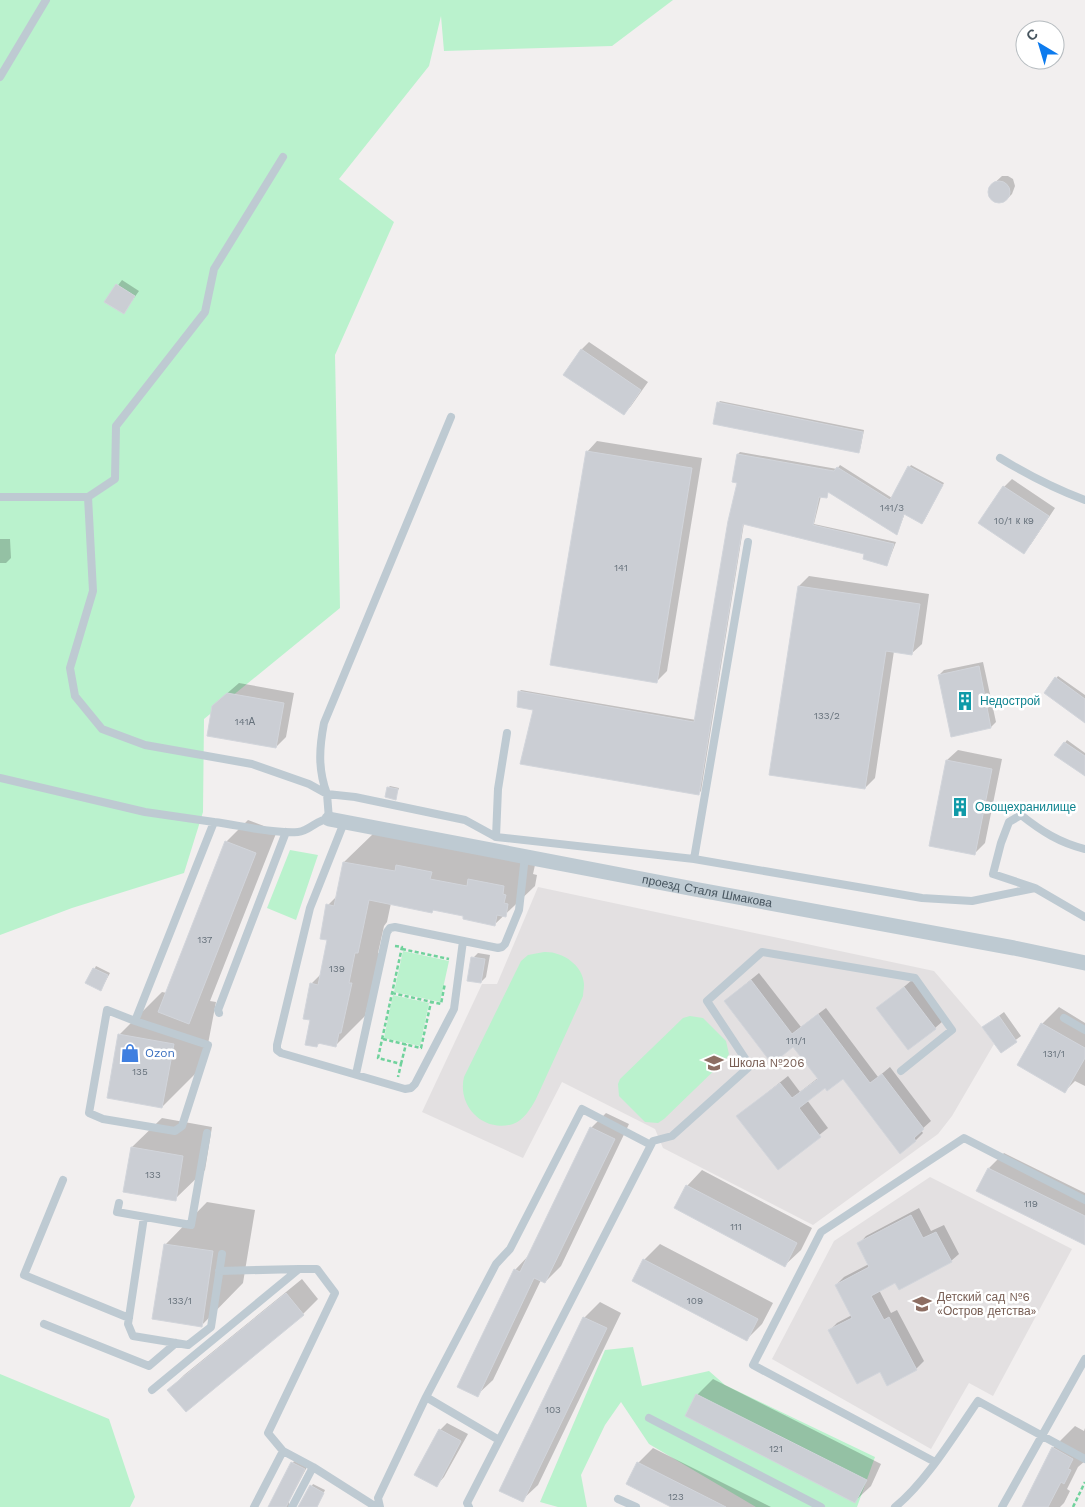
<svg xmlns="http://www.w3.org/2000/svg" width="1085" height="1507" font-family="'Work Sans',sans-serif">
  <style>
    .education { fill: #e3e0e1 }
    .green { fill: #baf2cd }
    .shadow { fill: #0003 }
    .building { fill: #cbced4; stroke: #d2d5db }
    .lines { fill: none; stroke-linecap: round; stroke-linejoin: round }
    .path { stroke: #70d29c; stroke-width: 2.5; stroke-dasharray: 4 2.5; stroke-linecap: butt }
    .lane { stroke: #becad2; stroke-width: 8 }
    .street { stroke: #becad2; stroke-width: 15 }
    .labels { text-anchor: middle; stroke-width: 5; stroke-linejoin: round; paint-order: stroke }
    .number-label { font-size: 10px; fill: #67727c }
    .culture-label { font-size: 12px; fill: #0d838f; stroke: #fff; text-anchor: start }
    .street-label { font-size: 12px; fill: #46545e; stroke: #fff }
    .shop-label { font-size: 12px; fill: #366cbe; stroke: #fff; text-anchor: start }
    .education-label { font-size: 12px; fill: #785e54; stroke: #fff; text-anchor: start }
  </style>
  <rect width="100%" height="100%" fill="#f2efef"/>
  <!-- education -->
  <path class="education" d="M538,887L934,971L982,1027L994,1044L952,1116L938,1134L813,1225L663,1148L655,1129L562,1082L523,1158L422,1112L482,984H497Z
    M930,1177L1072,1249L993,1396L969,1383L931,1449L772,1359L834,1241Z"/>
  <!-- green -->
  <path class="green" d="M0,0H673L612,46L444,51L441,16L429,66L339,179L394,222L335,355L340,608L204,719L203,812L184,873L72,908L0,935Z
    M290,850L318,855L296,920L267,908Z
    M403,951L449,961L440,1002L394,992Z
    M544,952C562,951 583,965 584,984C584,988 583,993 583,996L536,1099C531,1108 524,1120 513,1124C483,1133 457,1106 464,1077L521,961L528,955Z
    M393,995L429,1003L420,1046L384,1038Z
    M690,1016L703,1018L726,1041L729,1054L726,1059L664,1119L658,1123L645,1122L619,1096L618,1084L620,1079L683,1018Z
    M633,1347L642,1386L709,1371L725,1385L875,1457L857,1507H756L649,1444L621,1402L605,1425L581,1475L587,1507H558L540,1502L605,1350Z
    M0,1374L109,1419L135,1497L130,1507H0Z"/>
  <!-- shadow -->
  <path class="shadow" d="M1002,176H1008L1013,179L1015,186L1012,194L1007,199L995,202L989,197V188Z
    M122,280L139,291L124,312L106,301Z
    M589,342L648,382L631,406L624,414L581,350Z
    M720,401L864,430L860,450L858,452L718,403Z
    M597,441L702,458L667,671L657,681L587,452Z
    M740,452L837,469L840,465L892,498L911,465L944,483L924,521L922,523L905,513L897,534L829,491L826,497L821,496L814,524L896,542L887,565L866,553L744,523L701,791L699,793L534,709L519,692L521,690L696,720L739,482L738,454Z
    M1012,479L1055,508L1031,544L1024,552L1004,487Z
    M0,539H10L11,558L6,563H0Z
    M809,576L929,594L922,644L911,654L894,651L875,778L865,788L770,774L799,586Z
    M983,662L996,722L991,727L939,675L944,670Z
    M1058,676L1085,695V721L1046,692Z
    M239,683L294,693L286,737L276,747L224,696Z
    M1067,740L1085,753V775L1056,755Z
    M958,750L1002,759L985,843L974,854L930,845L947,760Z
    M390,786L399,788L395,798L388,788Z
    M248,820L277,831L210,1001L216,1002L204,1065L162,1107L120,1034L162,992L167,993L226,842Z
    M374,833L535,865L533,874L537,875L535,886L495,924L465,915L434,909L432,912L391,903L387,922L384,926L378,953L380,954L365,1016L335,1046L320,1043L316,1046L312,1019L311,984L321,974L328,939V905L338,895L344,862Z
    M478,953L490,955L486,977L481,982L473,958Z
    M96,966L110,973L102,988L87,983Z
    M759,973L801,1027L826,1008L878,1077L890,1067L931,1121L921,1130L923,1133L916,1140L900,1152L844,1077L825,1086L807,1100L828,1128L778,1168L738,1116L788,1076L800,1092L818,1078L794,1045L725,1001Z
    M912,980L943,1021L935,1028L878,1009Z
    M1059,1007L1085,1023V1086L1075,1081L1065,1091L1042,1024Z
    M1004,1012L1021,1036L1001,1051L984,1027Z
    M606,1113L629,1124L561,1266L545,1282L541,1280L493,1380L477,1395L515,1270L530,1254L591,1128Z
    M162,1118L212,1127L205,1170L175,1199L132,1147Z
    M1004,1153L1085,1193V1243L989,1168Z
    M702,1170L812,1228L801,1250L785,1265L687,1186Z
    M207,1202L255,1210L243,1283L201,1326L165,1245Z
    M919,1208L931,1231L944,1225L959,1254L951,1261L896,1281L879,1290L891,1313L897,1310L924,1361L916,1369L880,1371L830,1330L837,1323L852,1315L836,1285L844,1277L869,1264L859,1244L866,1236Z
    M660,1244L773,1303L762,1324L747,1339L634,1280L644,1260Z
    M302,1279L318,1299L303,1314L169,1390L184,1375Z
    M600,1302L621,1313L538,1485L522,1500L584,1318Z
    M713,1379L881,1464L871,1486L855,1501L686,1416L697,1395Z
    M447,1423L468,1434L444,1477L437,1485L440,1430Z
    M1075,1426L1084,1431L1085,1428V1461L1078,1467L1067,1489L1070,1491L1064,1503L1060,1507H1023L1053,1448Z
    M653,1448L771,1507H674L638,1463Z
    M294,1461L307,1467L289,1501V1507H270Z
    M313,1484L325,1490L317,1507H300Z"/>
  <!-- building -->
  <path class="building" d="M988 192a11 11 0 1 1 22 0a11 11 0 1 1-22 0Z
    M116,284L135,296L124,314L104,302Z
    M581,349L641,390L624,415L563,375Z
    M717,402L863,432L859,453L713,424Z
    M586,451L692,468L657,683L550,665Z
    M737,454L834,471L837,467L890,500L908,466L943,485L922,524L904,514L897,535L828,492L827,498L819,497L813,525L894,544L887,566L863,559L864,554L743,524L699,795L520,764L533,710L517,707L518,691L694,722L728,521L737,483L732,482Z
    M1003,486L1049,516L1024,554L978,523Z
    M798,586L920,604L912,655L886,651L865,789L769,775Z
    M979,666L991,728L951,737L938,675Z
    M1055,677L1085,699V723L1044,693Z
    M227,693L284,703L276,748L207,736L212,706Z
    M1064,742L1085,756V776L1054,755Z
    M946,760L992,769L975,855L929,846Z
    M387,787L398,789L396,800L385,797Z
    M225,841L256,853L189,1024L158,1012Z
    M343,862L395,871L396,865L432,872L430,879L467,886L468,879L504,886L503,894L506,895L504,903L508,904L506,917L497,915L495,926L463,919V916L433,910L432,913L369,900L358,953H355L349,983H352L341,1033H339L336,1047L318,1043L317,1047L305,1045L310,1020L303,1019L310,983L318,985L327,940L320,939L326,904L334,906Z
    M471,957L485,959L481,983L467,981Z
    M93,968L108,975L101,991L85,983Z
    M751,980L792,1034L818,1014L870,1083L882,1074L924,1129L914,1138L916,1141L900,1154L843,1079L827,1091L825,1088L799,1108L821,1137L778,1170L736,1116L780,1083L792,1098L818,1079L793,1047L772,1064L724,1001Z
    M904,987L936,1029L908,1050L876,1008Z
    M999,1016L1017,1042L1001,1053L982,1027Z
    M1041,1023L1085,1048V1058L1065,1093L1017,1065Z
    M118,1034L174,1044L162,1108L107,1098Z
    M590,1127L615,1139L545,1283L534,1278L478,1397L457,1387L514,1269L520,1272Z
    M131,1147L183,1156L176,1201L123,1192Z
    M988,1168L1085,1216V1245L976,1191Z
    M686,1185L797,1243L785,1267L674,1208Z
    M911,1215L923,1238L936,1232L952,1262L899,1290L895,1283L871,1296L884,1320L889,1317L917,1370L887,1386L880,1372L857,1384L828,1330L852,1318L835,1285L869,1267L857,1243Z
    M164,1244L213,1251L202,1327L152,1319Z
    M643,1259L758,1319L747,1341L632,1281Z
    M286,1293L304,1315L186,1412L167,1390Z
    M583,1317L607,1328L523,1502L499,1491Z
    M696,1394L867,1480L855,1503L685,1416Z
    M439,1429L461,1441L437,1487L414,1475Z
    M1052,1447L1073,1459L1068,1469L1071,1470L1064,1484L1061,1482L1048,1507H1022Z
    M291,1462L305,1469L286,1507H268Z
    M637,1462L726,1507H671L626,1484Z
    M310,1485L324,1493L317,1507H298Z"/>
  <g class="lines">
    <!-- path -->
    <path class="path" d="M395,946L402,947L378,1058L401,1064L398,1077
      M402,949L449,959
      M392,993L441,1004L445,983
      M383,1039L421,1048L431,1002
      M401,1064L406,1044
      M1073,1507L1085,1482"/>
    <!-- lane -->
    <path class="lane" d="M0,77L46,0
      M451,417L324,723C319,749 318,770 327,794L355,797L465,820L496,837L694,859L922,898L972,901L1035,888L1085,917
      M1000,458C1028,475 1055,489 1085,500
      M0,497H88L115,479L116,426L205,312L214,269L283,157
      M88,497L93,591L70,668L75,696L102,729L145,745L252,764L309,784L327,794L329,819C317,819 310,831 298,832C273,834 239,825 214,822L135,1021L208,1045L182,1126L175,1131L103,1119L89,1113L107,1010L135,1021
      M0,778L145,812L214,822
      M345,820L310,908L277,1045V1050L281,1053L405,1089L411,1088L415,1084L454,1009L463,941
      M496,837L498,789L507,733
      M694,859L748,542
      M1035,888L993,874L1001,843L1009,822L1021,815C1041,831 1060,843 1085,849
      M219,1013L218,1010L286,832
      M1064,1018L1085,1030
      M356,1074L387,932L390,928L395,927L498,948L502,947L505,944L519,910L525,856
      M63,1180L24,1275L129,1318
      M119,1203L117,1212L191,1225L207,1133
      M144,1217L128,1324L133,1336L188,1345L211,1327L222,1254
      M219,1271L299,1269
      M44,1324L149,1366L176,1343
      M152,1390L299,1269H317L335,1293L268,1433L283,1451L313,1467L376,1507
      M426,1397L499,1440
      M649,1418L821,1507
      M935,1462L753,1365L821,1232L964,1138L1085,1200
      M618,1499L636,1507
      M254,1507L283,1451
      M292,1507L313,1467
      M380,1507L378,1498L426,1397L496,1264L510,1249L582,1109L651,1145
      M469,1507L467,1503L653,1141L672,1136L750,1066L707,1001L762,952L915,978L952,1030L901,1071
      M895,1507C926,1482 955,1434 978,1401L1085,1459
      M1002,1507L1085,1359"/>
    <!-- street -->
    <path class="street" id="s1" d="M329,819L694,889L1014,948L1085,963"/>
  </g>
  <!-- icons -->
  <defs>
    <g id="building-bare" transform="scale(1.5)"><path d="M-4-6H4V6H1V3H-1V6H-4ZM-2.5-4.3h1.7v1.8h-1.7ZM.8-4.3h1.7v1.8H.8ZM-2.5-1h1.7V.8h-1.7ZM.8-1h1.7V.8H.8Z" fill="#0f9aa8" stroke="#fff" stroke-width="2.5" paint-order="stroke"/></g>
    <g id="shop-bare" transform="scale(1.5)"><path d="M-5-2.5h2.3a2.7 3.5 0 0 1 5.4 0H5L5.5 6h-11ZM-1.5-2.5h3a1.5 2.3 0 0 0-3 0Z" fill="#3f7fe0" stroke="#fff" stroke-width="2.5" paint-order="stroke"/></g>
    <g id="school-bare" transform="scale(1.5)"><path d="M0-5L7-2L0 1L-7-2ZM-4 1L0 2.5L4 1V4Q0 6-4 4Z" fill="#8d6e63" stroke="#fff" stroke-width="2.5" paint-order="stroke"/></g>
  </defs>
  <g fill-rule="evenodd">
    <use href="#building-bare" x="965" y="701"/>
    <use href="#building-bare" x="960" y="807"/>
    <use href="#shop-bare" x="130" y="1053"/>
    <use href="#school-bare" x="714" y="1063"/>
    <use href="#school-bare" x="922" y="1304"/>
  </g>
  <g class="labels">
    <!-- number labels -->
    <g class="number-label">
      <text x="892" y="511">141/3</text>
      <text x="1014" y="524">10/1 к к9</text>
      <text x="621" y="571">141</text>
      <text x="827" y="719">133/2</text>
      <text x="245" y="725">141А</text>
      <text x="205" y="943">137</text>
      <text x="337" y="972">139</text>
      <text x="796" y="1044">111/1</text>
      <text x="1054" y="1057">131/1</text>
      <text x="140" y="1075">135</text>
      <text x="153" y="1178">133</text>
      <text x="1031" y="1207">119</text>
      <text x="736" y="1230">111</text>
      <text x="180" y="1304">133/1</text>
      <text x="695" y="1304">109</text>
      <text x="553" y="1413">103</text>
      <text x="776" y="1452">121</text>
      <text x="676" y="1500">123</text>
    </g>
    <!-- culture labels -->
    <g class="culture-label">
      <text x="980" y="705">Недострой</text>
      <text x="975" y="811">Овощехранилище</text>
    </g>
    <!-- street labels -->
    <g class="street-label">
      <text dy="4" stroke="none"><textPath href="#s1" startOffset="385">проезд Сталя Шмакова</textPath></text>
    </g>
    <!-- shop labels -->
    <g class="shop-label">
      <text x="145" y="1057">Ozon</text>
    </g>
    <!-- education labels -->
    <g class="education-label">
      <text x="729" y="1067">Школа №206</text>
      <text x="937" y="1301">Детский сад №6<tspan x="937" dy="14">«Остров детства»</tspan></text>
    </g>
  </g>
  <!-- north arrow -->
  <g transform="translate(1040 45) rotate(322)"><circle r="24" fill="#ffffff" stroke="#b5bbbf"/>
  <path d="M0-4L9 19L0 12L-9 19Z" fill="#0d7bee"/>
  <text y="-8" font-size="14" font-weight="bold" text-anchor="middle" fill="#46545e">С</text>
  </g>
</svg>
